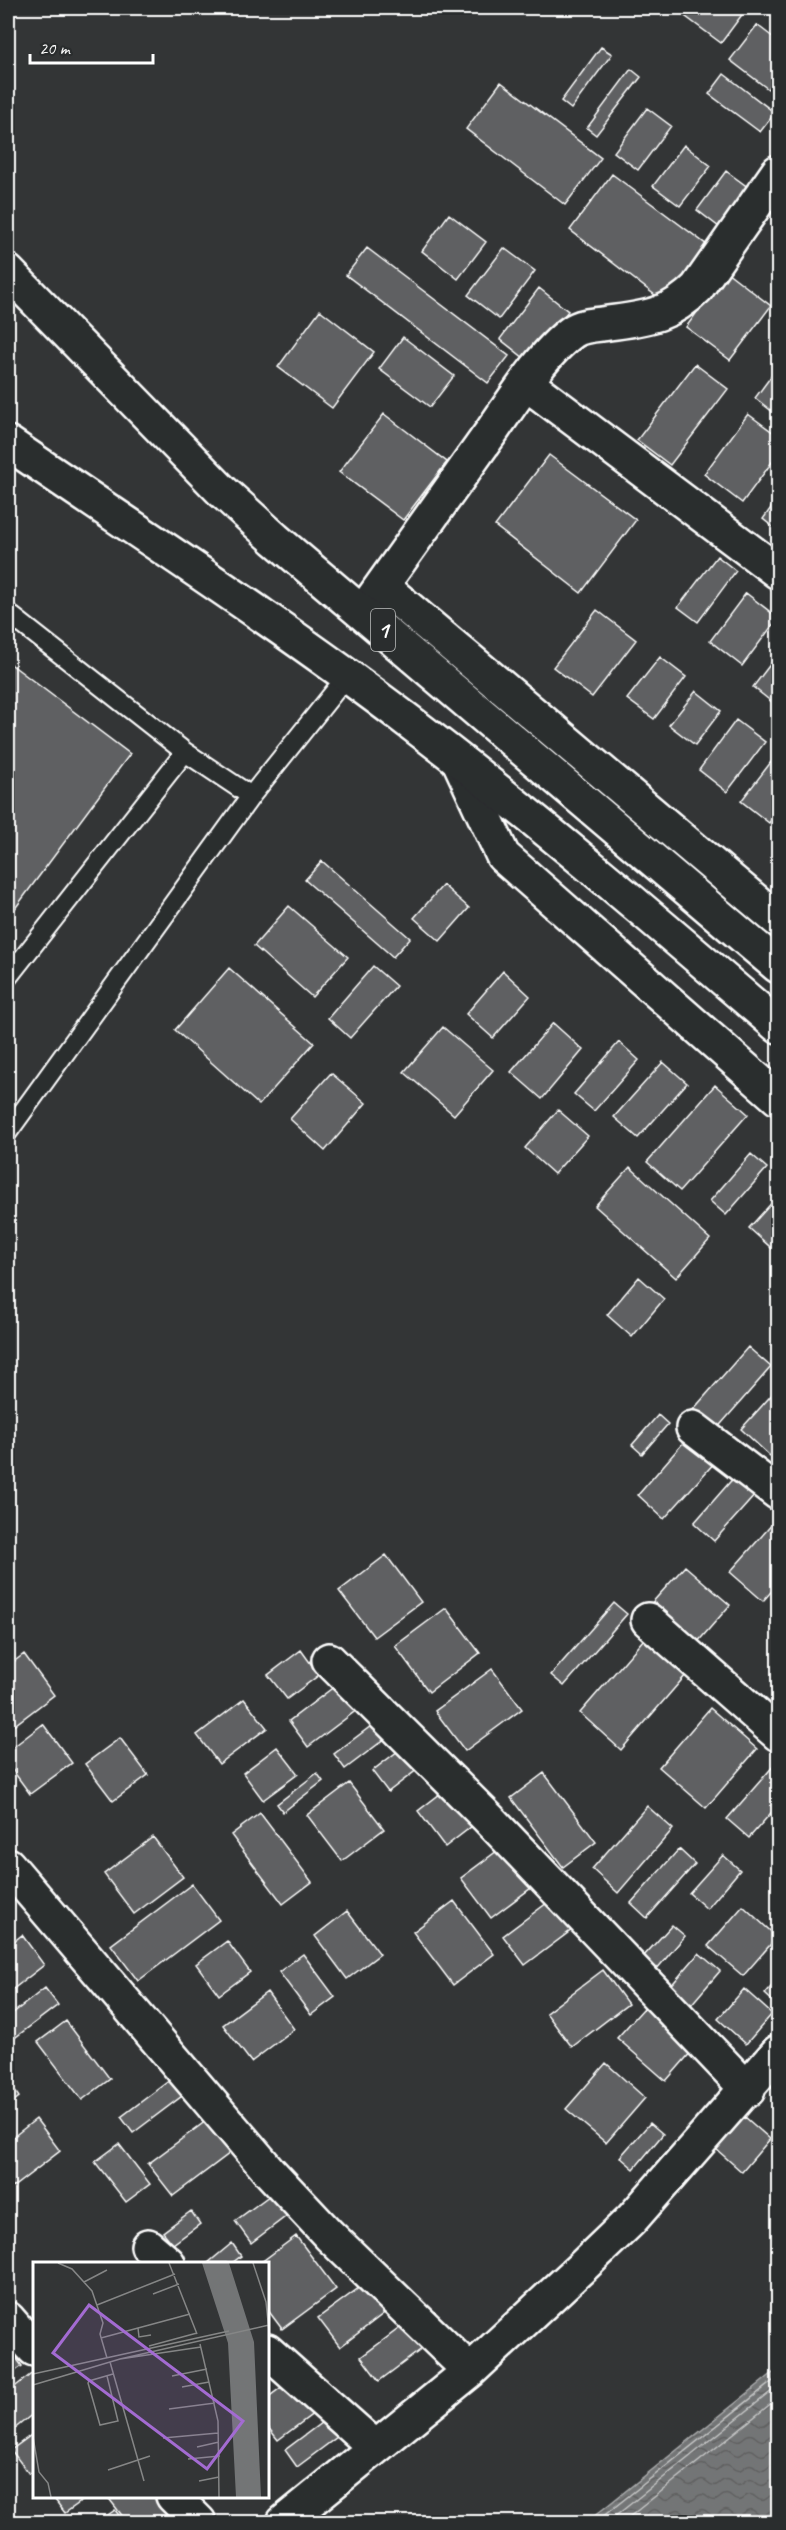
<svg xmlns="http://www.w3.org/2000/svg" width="786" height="2530" font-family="Caveat,sans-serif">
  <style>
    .water { fill: url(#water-waves); stroke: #abacad; stroke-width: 1.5 }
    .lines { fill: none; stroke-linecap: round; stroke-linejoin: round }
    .shore { stroke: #c7c8c8; stroke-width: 1.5 }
    .building { fill: #5f6162; stroke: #fff; stroke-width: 1.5 }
    .lane-casing { stroke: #fff; stroke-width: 22 }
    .street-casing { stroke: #fff; stroke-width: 38 }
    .primary-casing { stroke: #fff; stroke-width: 38 }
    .lane { stroke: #2a2d2e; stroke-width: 18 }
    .street { stroke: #2a2d2e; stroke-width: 33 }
    .primary { stroke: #2a2d2e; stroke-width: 33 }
    .labels { text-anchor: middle; stroke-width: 4.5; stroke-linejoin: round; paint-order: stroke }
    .shield { fill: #2a2d2e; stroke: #bfc0c0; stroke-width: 1.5 }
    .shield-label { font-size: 24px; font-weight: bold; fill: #fff }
    .inset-road { fill: none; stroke: #858686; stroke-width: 1.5 }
    .view { fill: #a36bd2; fill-opacity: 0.15; stroke: #a36bd2; stroke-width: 3 }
    .inset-edge { fill: none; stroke: #fff; stroke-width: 3 }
  </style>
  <defs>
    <pattern id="water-waves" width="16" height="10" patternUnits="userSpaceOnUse" patternTransform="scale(1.5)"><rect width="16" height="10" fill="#737576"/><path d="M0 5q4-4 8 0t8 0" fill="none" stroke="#606061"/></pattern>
  </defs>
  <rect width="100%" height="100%" fill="#333536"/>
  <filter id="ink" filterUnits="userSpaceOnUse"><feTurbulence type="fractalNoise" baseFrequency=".0167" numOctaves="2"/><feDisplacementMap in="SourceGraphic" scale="12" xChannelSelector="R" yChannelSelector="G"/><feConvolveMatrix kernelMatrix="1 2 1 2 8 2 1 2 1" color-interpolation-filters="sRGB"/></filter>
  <g filter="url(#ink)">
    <!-- water -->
    <path class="water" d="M778,2369V2522H587Z"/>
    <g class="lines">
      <!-- shore -->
      <path class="shore" d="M596,2522L778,2377
        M608,2522L778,2386
        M623,2522L778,2398"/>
    </g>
    <!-- building -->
    <path class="building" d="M674,8H747L721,43Z
      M757,25L778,41V75L768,89L730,60Z
      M601,47L612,54L571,109L561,101Z
      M631,69L641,77L596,135L587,128Z
      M724,74L775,113L760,132L709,94Z
      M501,82L601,158L565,205L466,129Z
      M647,108L671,126L638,170L614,152Z
      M684,145L711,166L680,206L653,186Z
      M726,171L749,188L719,227L697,210Z
      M612,174L711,248L668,305L570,230Z
      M449,214L486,242L458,279L422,251Z
      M367,248L509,356L488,383L346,275Z
      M504,248L535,271L499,319L468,295Z
      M727,272L771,306L730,360L686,327Z
      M539,288L568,311L529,362L500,339Z
      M320,310L374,352L332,408L278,367Z
      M403,337L454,376L430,407L379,369Z
      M695,364L728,389L670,465L637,440Z
      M778,367V416L755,398Z
      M384,414L447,462L403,520L339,472Z
      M748,414L778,436V454L742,503L704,474Z
      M549,455L636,520L581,593L495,526Z
      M778,498V531L763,519Z
      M717,556L736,571L698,622L678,607Z
      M746,593L778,618L742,666L710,641Z
      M597,610L636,640L592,697L553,667Z
      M778,654V707L753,687Z
      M660,657L686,677L654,719L627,699Z
      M8,662L130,754L8,918Z
      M696,691L721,711L695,745L669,725Z
      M736,720L765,742L727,792L699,770Z
      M771,762L778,768V811L769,823L741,801Z
      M322,861L410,938L393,957L305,880Z
      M443,885L469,908L440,941L414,918Z
      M289,906L348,957L312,997L254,946Z
      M373,966L396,986L350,1038L328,1018Z
      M229,968L314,1043L259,1105L175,1030Z
      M503,971L530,996L493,1038L466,1014Z
      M553,1023L583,1050L542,1099L511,1072Z
      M443,1027L493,1070L454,1115L404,1072Z
      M619,1042L639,1060L594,1111L574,1094Z
      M663,1062L687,1083L638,1138L614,1117Z
      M331,1073L366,1103L325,1151L290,1119Z
      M715,1085L748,1114L680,1191L647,1162Z
      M558,1110L588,1136L554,1174L525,1148Z
      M751,1154L767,1168L726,1215L710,1201Z
      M630,1167L710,1239L676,1278L595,1206Z
      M778,1196V1254L749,1228Z
      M639,1277L664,1299L632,1337L607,1315Z
      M748,1347L771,1367L714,1432L691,1412Z
      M778,1388V1446L770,1456L741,1429Z
      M658,1415L668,1424L642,1454L632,1445Z
      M689,1436L716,1461L664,1519L638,1495Z
      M743,1467L764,1485L714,1541L694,1523Z
      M775,1521L778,1525V1584L763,1601L730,1572Z
      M386,1555L421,1602L374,1637L339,1591Z
      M685,1566L730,1605L696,1644L650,1605Z
      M614,1603L627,1614L564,1686L551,1675Z
      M446,1608L480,1653L429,1692L395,1646Z
      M650,1632L692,1668L621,1750L580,1713Z
      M301,1650L319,1675L287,1699L268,1675Z
      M24,1654L54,1695L8,1730V1666Z
      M492,1669L522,1709L465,1751L435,1711Z
      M339,1683L358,1709L308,1747L289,1721Z
      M244,1699L267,1728L219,1764L197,1735Z
      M710,1708L757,1749L706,1808L659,1767Z
      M375,1723L386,1738L345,1769L334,1754Z
      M43,1724L72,1763L30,1794L8,1764V1751Z
      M120,1738L148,1775L113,1801L85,1764Z
      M277,1747L298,1774L263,1800L243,1773Z
      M402,1748L418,1769L388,1792L372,1771Z
      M776,1763L778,1766V1805L749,1838L727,1819Z
      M317,1773L323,1781L283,1812L277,1804Z
      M544,1773L596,1842L563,1867L511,1798Z
      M349,1783L384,1829L342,1861L307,1815Z
      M449,1787L476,1823L445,1847L418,1811Z
      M647,1806L673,1829L618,1893L592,1869Z
      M260,1813L312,1882L283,1904L231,1835Z
      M153,1837L183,1877L134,1914L104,1874Z
      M509,1842L539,1882L491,1918L461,1878Z
      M679,1849L695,1864L647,1918L631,1903Z
      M723,1855L740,1870L707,1909L689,1893Z
      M192,1884L219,1920L138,1981L111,1945Z
      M551,1900L573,1929L525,1965L503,1936Z
      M454,1901L494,1954L453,1985L413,1932Z
      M743,1906L777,1937L743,1976L708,1946Z
      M347,1911L380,1954L347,1979L315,1936Z
      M672,1925L685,1936L656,1970L642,1958Z
      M22,1935L44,1965L8,1993V1946Z
      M227,1941L250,1972L219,1995L196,1964Z
      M699,1953L720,1971L690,2006L669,1988Z
      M303,1954L335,1997L311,2015L279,1972Z
      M603,1970L628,2004L572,2047L546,2013Z
      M776,1981L778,1983V2006L765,1994Z
      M45,1988L58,2005L8,2043V2017Z
      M744,1989L772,2014L746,2044L718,2019Z
      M267,1992L294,2029L251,2062L223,2025Z
      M644,2008L692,2051L666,2081L617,2038Z
      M66,2021L110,2079L82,2100L38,2042Z
      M606,2063L645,2098L606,2143L566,2109Z
      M170,2080L182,2096L133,2133L121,2117Z
      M8,2081L19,2097L8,2106Z
      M745,2117L770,2139L742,2172L716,2149Z
      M36,2119L60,2151L8,2191V2141Z
      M206,2121L230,2153L173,2196L148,2164Z
      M650,2123L663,2134L634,2169L620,2157Z
      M119,2144L150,2184L126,2202L95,2162Z
      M277,2190L293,2211L251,2243L235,2221Z
      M191,2211L200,2224L173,2244L163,2232Z
      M296,2236L336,2289L282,2329L267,2309V2263H260Z
      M232,2243L241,2256L232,2263H208Z
      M367,2282L388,2310L340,2347L318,2318Z
      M409,2321L427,2345L379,2381L361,2357Z
      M8,2347L22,2366L8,2376Z
      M34,2372V2413L8,2434V2392Z
      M294,2378L318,2410L278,2440L267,2426V2398Z
      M333,2414L345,2431L297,2467L285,2450Z
      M34,2433V2470L29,2474L11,2450Z
      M52,2496H89L65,2513Z
      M107,2496H162L177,2515L166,2522H127Z
      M115,2510L124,2522H98Z"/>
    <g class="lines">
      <!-- lane casing -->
      <g class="lane-casing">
        <path id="lane" d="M8,613L185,752L251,796
          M8,977L185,752
          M8,1132L251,796L347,676"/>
      </g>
      <!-- street casing -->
      <g class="street-casing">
        <path id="street" d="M526,383L778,572
          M382,586L778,920
          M363,612C406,552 449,491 492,431C513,401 543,353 572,332C580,326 592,325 602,324C643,318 667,318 697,288L778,172
          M459,761L503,856L778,1098
          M693,1428L778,1493
          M648,1620L778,1734
          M329,1660L488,1818L748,2090
          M8,1865L269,2171L329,2235L470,2371
          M148,2246L168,2263
          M8,2319L34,2349
          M267,2351L375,2447
          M173,2496L199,2522
          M284,2522L470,2371L582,2267L631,2220L778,2052"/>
      </g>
      <!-- primary casing -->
      <g class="primary-casing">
        <path id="primary" d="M8,272L221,490L275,539L778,966
          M8,443C141,534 278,622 407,720C535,817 657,922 778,1026"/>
      </g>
      <!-- lane -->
      <use href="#lane" class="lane"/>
      <!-- street -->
      <use href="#street" class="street"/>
      <!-- primary -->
      <use href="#primary" class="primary"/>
    </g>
  </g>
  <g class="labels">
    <!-- shield labels -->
    <rect class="shield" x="371" y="609" width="24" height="42" rx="4.5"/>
    <g class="shield-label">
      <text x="383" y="638">1</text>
    </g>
  </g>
  <!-- overview -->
  <g transform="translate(33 2262)">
    <rect width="236" height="236" fill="#333536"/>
    <path d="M169,1H196L221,80L228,235H203L195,81Z" fill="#737576"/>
    <path class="inset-road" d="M25,1L39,7L59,29L70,61L67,72L74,96M136,1L164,72M220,1L233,40L236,69M51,20L74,8M120,32L146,22M64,43L142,12M105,66L106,75L118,73M68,76L157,52M167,82L185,159L186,235M116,84L164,71M87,97L168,85M77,100L111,219M0,112L196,69M74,114L85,159L67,163L55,121L56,119L80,112M139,114L174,107M0,123L87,97L236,63M149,125L176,120M136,147L182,141M0,175L6,210L15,221L18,235M130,176L185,171M164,185L186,180M155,197L187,194M75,208L117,194M166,219L186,215"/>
    <path class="view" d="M56,43L210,159L174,207L20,91Z"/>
    <rect width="236" height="236" class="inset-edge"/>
  </g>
  <!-- margin -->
  <rect width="786" height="2530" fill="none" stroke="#2a2d2e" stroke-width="30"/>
  <rect x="15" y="15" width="756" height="2500" fill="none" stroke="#fff" stroke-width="2" filter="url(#ink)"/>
  <!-- scale -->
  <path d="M30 54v9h123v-9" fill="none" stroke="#ffffff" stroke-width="3"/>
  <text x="39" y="54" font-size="18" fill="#ffffff" stroke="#2a2d2e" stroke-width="4.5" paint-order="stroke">20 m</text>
</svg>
